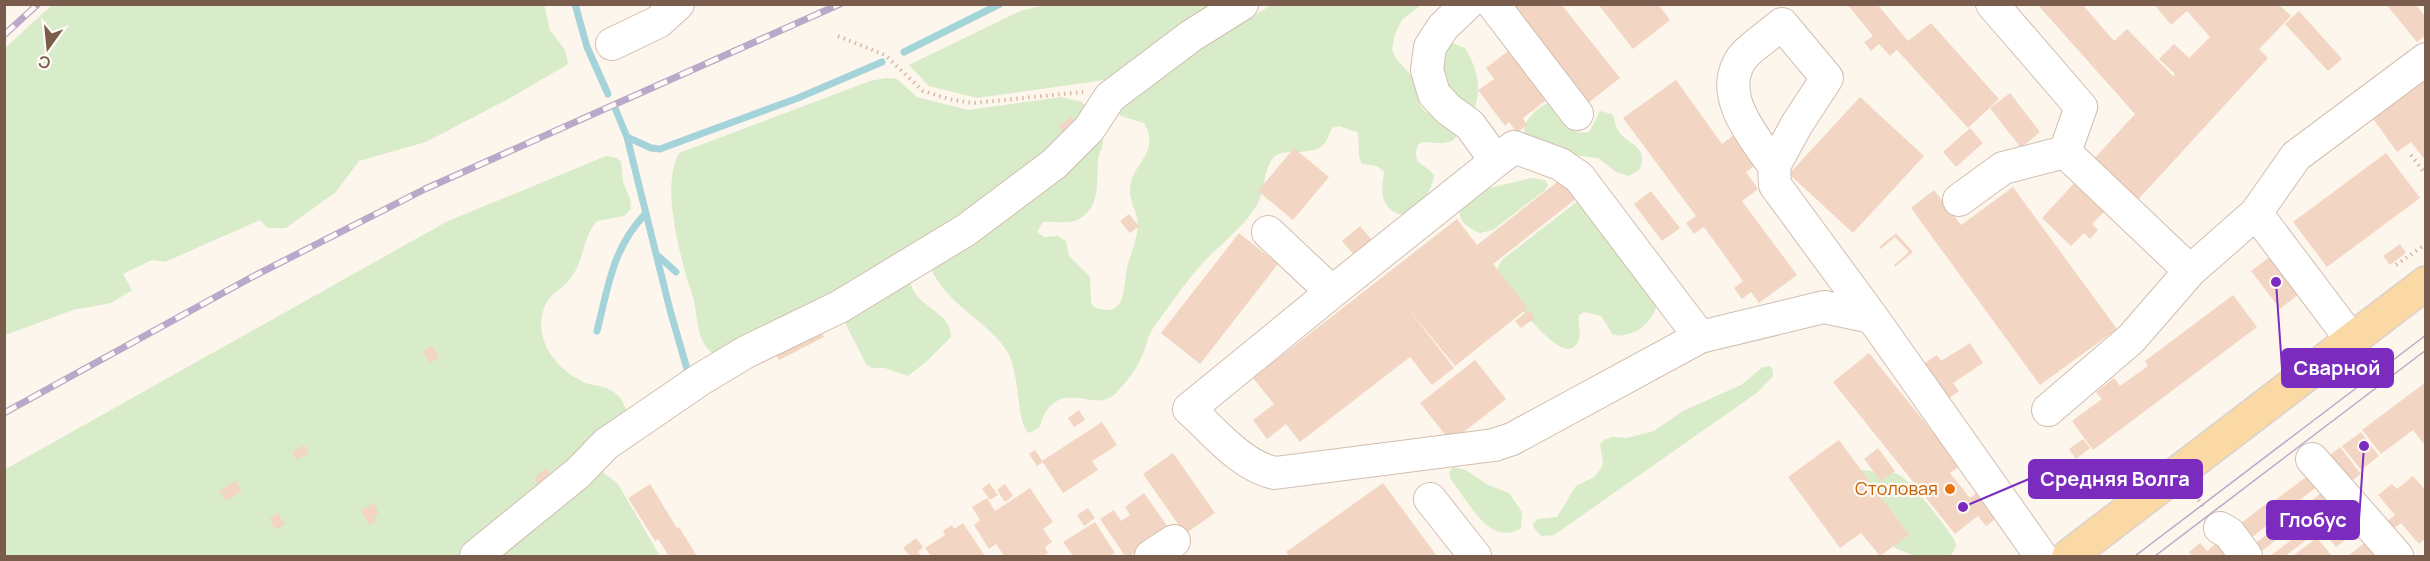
<svg xmlns="http://www.w3.org/2000/svg" width="2430" height="561" font-family="Manrope,sans-serif">
  <style>
    .green { fill: #d8ecc9 }
    .lines { fill: none; stroke-linecap: round; stroke-linejoin: round }
    .stream { stroke: #a5d3da; stroke-width: 7 }
    .building { fill: #f3d5c3 }
    .minor-casing { stroke: #d1beb0; stroke-width: 34 }
    .major-casing { stroke: #dad1cd; stroke-width: 36 }
    .path { stroke: #d9b8a5; stroke-width: 4; stroke-dasharray: 1.5 4.5; stroke-linecap: butt }
    .minor { stroke: #fff; stroke-width: 32 }
    .major { stroke: #fbd9a5; stroke-width: 33 }
    .tram { stroke: #b9a8c9; stroke-width: 1.5 }
    .rail-casing { stroke: #b9a8c9; stroke-width: 7 }
    .rail { stroke: #fffaf3; stroke-width: 4.5; stroke-dasharray: 14; stroke-linecap: butt }
    .food-dot { fill: #e8710a; stroke: #fffaf3; stroke-width: 2 }
    .labels { text-anchor: middle; stroke-width: 4.5; stroke-linejoin: round; paint-order: stroke }
    .food-label { font-size: 18px; fill: #c56008; stroke: #fffaf3; text-anchor: end }
    .leader { fill: none; stroke: #7b2cbf; stroke-width: 2 }
    .callout-dot { fill: #7b2cbf; stroke: #fffaf3; stroke-width: 2 }
    .callout { fill: #7b2cbf; stroke: #7b2cbf; stroke-width: 2 }
    .callout-label { font-size: 20px; text-anchor: middle; font-weight: bold; fill: #fff }
  </style>
  <rect width="100%" height="100%" fill="#fdf6ec"/>
  <!-- green -->
  <path class="green" d="M544,4L550,30L565,50L568,64L510,98L426,142L359,161L336,192L286,228H267L260,220L165,262L152,260L123,274L132,290L111,303L73,310L5,335V48L52,5Z
    M1044,5H1216L1171,41L1105,80L977,98L929,86L909,65L1020,11Z
    M1271,5H1421L1402,20L1395,34L1392,49L1395,57L1414,79L1420,105L1426,112L1440,117L1459,133C1452,148 1435,142 1422,142L1418,145C1411,166 1425,163 1434,175C1433,195 1404,232 1386,204C1380,196 1383,181 1384,172L1377,166L1362,164C1356,154 1361,143 1357,132L1339,126L1332,128C1329,133 1328,140 1324,144C1311,158 1282,146 1273,158C1263,171 1265,191 1257,205C1243,228 1219,245 1201,265C1184,284 1169,306 1154,327C1147,335 1147,346 1142,356C1137,369 1126,382 1116,393C1094,415 1065,378 1044,415C1042,419 1041,424 1039,428L1029,433C1016,423 1020,373 1008,353C989,321 942,302 931,267L1099,137L1103,142C1103,148 1099,153 1098,159C1096,180 1102,206 1079,219C1069,225 1055,221 1043,222L1037,232L1044,237L1058,236L1066,241L1069,256L1090,277L1091,303L1094,307C1127,320 1123,288 1127,268C1131,251 1140,236 1137,218C1135,209 1130,201 1130,191C1129,164 1162,155 1144,123L1121,116L1117,112V105L1219,28L1249,19Z
    M1452,43L1465,48C1476,66 1483,89 1474,109L1465,112L1439,76L1447,45Z
    M886,78L897,79L917,97L968,110L1062,97L1082,102L1090,113L1022,180L837,299L718,357C697,346 698,322 694,301C692,292 688,283 686,275C677,242 662,184 679,153L870,81Z
    M1551,101C1562,116 1567,136 1589,132L1600,111L1612,114C1615,119 1615,124 1617,128C1625,146 1649,143 1640,169L1629,176L1616,172L1598,158L1565,154L1525,137C1520,121 1539,107 1551,101Z
    M606,156L617,158L621,162L623,182L630,199L631,209L624,216L597,221C583,237 584,258 573,275C566,287 550,293 545,306C531,338 557,371 586,383C594,386 605,386 612,391C622,396 626,408 628,418L599,469L618,484L660,556H5L4,470L446,222Z
    M1531,178L1545,180L1548,185L1545,190L1493,230L1480,233C1467,228 1457,221 1460,206L1486,189Z
    M1579,200L1658,301C1653,323 1635,338 1613,335L1601,316L1584,312L1579,315C1577,326 1584,336 1575,346C1559,365 1506,289 1496,276L1498,266L1503,259Z
    M910,278C911,307 952,310 951,337L927,361L908,376L885,368H872L866,364L843,319Z
    M1770,366L1773,370V376L1758,392L1554,535L1541,536L1534,528L1533,524L1538,519L1557,517L1576,486L1594,477L1600,470L1603,463L1600,444L1604,440L1612,437L1627,438L1654,431L1683,411L1741,385L1763,367Z
    M1453,467L1466,470L1488,485L1509,493L1522,512L1521,528C1496,544 1477,516 1464,498C1460,491 1454,485 1450,478L1449,473Z
    M1864,470C1875,473 1887,470 1897,474C1910,478 1945,526 1954,539L1956,546L1951,556H1915L1895,548L1860,471Z"/>
  <g class="lines">
    <!-- stream -->
    <path class="stream" d="M575,4L587,47L608,94
      M904,52L1000,4
      M615,108L627,137L670,310L689,376
      M627,137L651,148L660,149L798,98L882,62
      M656,254L676,272
      M597,331C609,284 612,249 646,213"/>
  </g>
  <!-- building -->
  <path class="building" d="M1501,4H1561L1620,78L1583,107Z
    M1598,4H1658L1670,20L1633,49Z
    M1847,4H1877L1908,41L1931,23L1999,99L1968,128L1897,50L1890,56L1879,44L1871,51L1864,42L1873,36Z
    M2037,4H2082L2114,41L2127,29L2173,76L2175,74L2159,59L2174,44L2189,58L2210,37L2187,11L2171,25L2154,4H2278L2291,16L2259,49L2268,58L2134,204L2091,162L2135,114Z
    M2386,4H2415L2426,17V35L2417,42Z
    M2299,11L2342,59L2328,71L2285,24Z
    M1512,48L1549,98L1523,118L1527,125L1517,133L1509,122L1505,126L1478,90L1494,79L1486,68Z
    M2426,77V161L2411,142L2397,152L2371,116Z
    M1676,80L1722,144L1739,131L1761,161L1746,172L1758,189L1742,201L1797,275L1759,303L1751,292L1742,299L1734,288L1743,281L1704,227L1694,234L1686,223L1696,216L1623,118Z
    M2010,93L2040,132L2021,148L1990,108Z
    M1860,97L1924,156L1853,233L1789,174Z
    M1071,117L1080,130L1068,139L1059,126Z
    M1970,128L1983,143L1956,167L1943,152Z
    M1294,148L1329,177L1293,220L1258,191Z
    M2386,153L2420,198L2327,267L2293,222Z
    M1561,179L1577,198L1493,264L1528,308L1455,366L1406,306L1454,368L1432,385L1410,357L1300,442L1286,424L1267,439L1253,420L1274,404L1253,378L1457,219L1477,245Z
    M2077,180L2107,209L2092,224L2098,230L2090,239L2084,233L2071,246L2042,218Z
    M2013,187L2117,329L2040,385L1911,208L1934,190L1961,225Z
    M1651,191L1680,228L1662,241L1634,204Z
    M1129,214L1139,226L1130,233L1120,221Z
    M1360,226L1372,240L1354,255L1342,241Z
    M1239,233L1278,264L1200,364L1161,333Z
    M1896,233L1913,252L1895,267L1894,265L1909,252L1895,237L1881,249L1879,247Z
    M2400,244L2406,253L2390,265L2383,256Z
    M2271,256L2300,293L2280,309L2251,271Z
    M2233,295L2257,327L2093,450L2072,421L2102,399L2096,392L2114,378L2120,386L2148,366L2145,361Z
    M1529,310L1535,318L1521,328L1515,321Z
    M817,325L824,337L779,360L773,348Z
    M1970,343L1983,363L1953,383L1959,391L1944,402L1920,366L1937,355L1941,361Z
    M432,346L439,358L430,363L423,351Z
    M1869,353L1960,466L1950,473L1970,498L1984,487L2004,512L1986,526L1978,516L1955,534L1833,382Z
    M1475,360L1506,399L1451,442L1420,403Z
    M2426,382V447L2413,430L2381,454L2362,430Z
    M1079,410L1085,420L1074,427L1068,418Z
    M1102,422L1117,445L1092,461L1098,470L1063,493L1042,461Z
    M2361,432L2379,456L2361,470L2342,446Z
    M2083,439L2090,448L2076,459L2069,449Z
    M1839,440L1909,535L1880,556L1861,533L1840,548L1788,477Z
    M305,445L309,453L297,460L292,452Z
    M2340,447L2361,474L2343,487L2323,461Z
    M1878,448L1895,471L1881,481L1864,459Z
    M1035,450L1043,462L1037,466L1029,454Z
    M1173,453L1215,513L1185,534L1143,474Z
    M546,468L553,477L540,487L534,478Z
    M2314,471L2323,482L2283,513L2274,501Z
    M2413,476L2426,491V538L2419,544L2401,523L2393,529L2386,522L2395,515L2378,495L2392,484L2397,489Z
    M235,481L242,491L226,501L219,491Z
    M989,483L998,495L990,500L982,489Z
    M1383,483L1437,556H1289L1286,552Z
    M650,484L677,528L679,527L697,556H669L658,539L655,541L628,498Z
    M1005,484L1013,496L1005,502L997,490Z
    M1030,488L1053,522L1043,529L1052,542L1045,547L1048,553L1043,556H1036L1034,554L1031,556H1004L996,544L989,549L974,525L980,520L972,507L987,498L995,511Z
    M2328,488L2334,496L2259,553L2253,545Z
    M1144,493L1170,530L1130,556H1125L1100,519L1114,510L1121,521L1130,515L1125,507Z
    M2335,498L2344,510L2326,524L2317,512Z
    M2271,500L2282,514L2251,538L2240,524Z
    M374,503L379,513L374,516L377,521L369,525L361,510Z
    M1088,508L1095,518L1084,526L1077,515Z
    M278,513L285,524L276,530L269,519Z
    M2340,518L2343,522L2348,519L2352,525L2348,528L2353,534L2336,547L2323,531Z
    M1095,522L1115,553L1110,556H1073L1063,542Z
    M2315,522L2321,529L2285,556H2270Z
    M963,523L985,556H931L925,548L945,535L943,531L952,525L954,529Z
    M2225,536L2239,556H2192L2189,552L2200,543L2207,551Z
    M916,538L923,547L918,552L922,556H910L903,548Z
    M2317,538L2332,556H2293L2298,552Z
    M2367,541L2380,556H2348Z"/>
  <g class="lines">
    <!-- minor casing -->
    <g class="minor-casing">
      <path id="minor" d="M1467,4L1443,27L1430,47L1427,70L1434,94L1448,109L1470,125L1496,161L1332,292L1189,409C1214,431 1241,466 1275,473L1494,445L1512,439L1700,337L1824,307L1872,317L2041,556
        M1493,4L1577,114
        M1992,4L2081,107L2065,152L2190,271
        M612,44L658,22L678,4
        M1496,161L1514,147L1560,164L1579,177L1700,337
        M1774,166C1755,138 1718,97 1740,61C1745,51 1772,33 1782,24L1827,78L1797,124L1774,166L1775,185L1872,317
        M1959,200L2003,168L2065,152
        M2256,213L2351,339
        M1268,232L1332,292
        M2048,410L2131,339L2190,271L2256,213L2296,156L2426,59
        M2312,459L2397,556
        M1430,499L1475,556
        M2220,528L2229,533L2246,556
        M476,556L578,473L606,444L701,379L746,352L839,307L966,230L1054,164L1089,129L1110,97L1191,36L1242,4
        M1151,556L1174,541"/>
    </g>
    <!-- major casing -->
    <g class="major-casing">
      <path id="major" d="M2069,556L2426,283"/>
    </g>
    <!-- path -->
    <path class="path" d="M838,36L885,55L923,91L953,100L974,103L1083,92
      M2411,155L2426,175
      M2396,265L2426,244
      M2195,495L2204,508"/>
    <!-- minor -->
    <use href="#minor" class="minor"/>
    <!-- major -->
    <use href="#major" class="major"/>
    <!-- tram -->
    <path class="tram" d="M2135,556L2426,335
      M2155,556L2426,350"/>
    <!-- rail casing -->
    <g class="rail-casing">
      <path id="rail" d="M4,35L38,4
        M4,413L252,277L425,189L840,4"/>
    </g>
    <!-- rail -->
    <use href="#rail" class="rail"/>
  </g>
  <!-- markers -->
  <circle class="food-dot" cx="1950" cy="489" r="6"/>
  <g class="labels">
    <!-- food labels -->
    <g class="food-label">
      <text x="1938" y="495">Столовая</text>
    </g>
  </g>
  <!-- callouts -->
  <path class="leader" d="M2276 282L2282 368M1963 507L2029 479M2364 446L2359 520"/>
  <g class="callout-dot">
    <circle cx="2276" cy="282" r="6"/>
    <circle cx="1963" cy="507" r="6"/>
    <circle cx="2364" cy="446" r="6"/>
  </g>
  <g class="callout">
    <rect x="2282" y="349" width="111" height="38" rx="6"/>
    <rect x="2029" y="460" width="173" height="38" rx="6"/>
    <rect x="2267" y="501" width="92" height="38" rx="6"/>
  </g>
  <g class="callout-label">
    <text x="2337" y="375">Сварной</text>
    <text x="2115" y="486">Средняя Волга</text>
    <text x="2313" y="527">Глобус</text>
  </g>
  <!-- border -->
  <rect width="2430" height="561" fill="none" stroke="#7a5c4d" stroke-width="12"/>
  <!-- north arrow -->
  <g transform="translate(48 48) rotate(195)" stroke="#fffaf3" stroke-width="4.5" paint-order="stroke">
  <path d="M0-4.5L10 22L0 15L-10 22Z" fill="#7a5c4d"/>
  <text y="-9" font-size="16" font-weight="bold" text-anchor="middle" fill="#7a5c4d">С</text>
  </g>
</svg>
